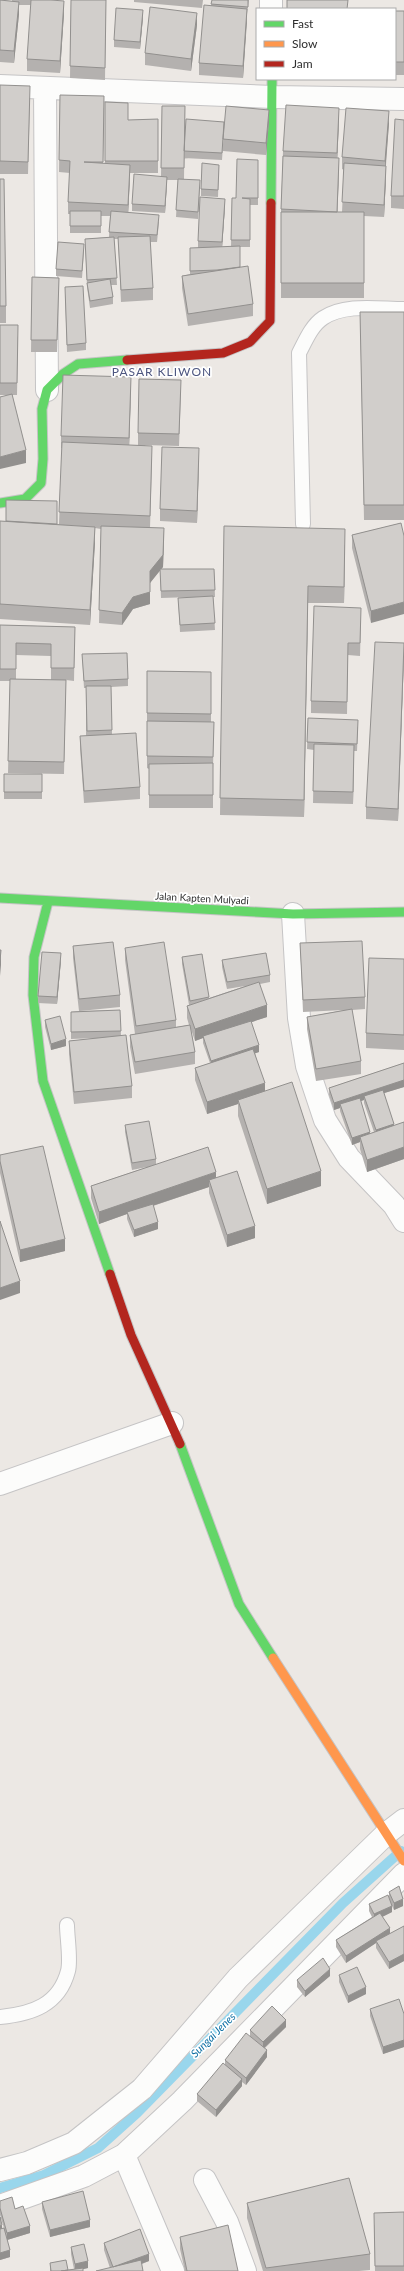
<svg xmlns="http://www.w3.org/2000/svg" width="404" height="2271" font-family="Lato,sans-serif">
  <style>
    .lines { fill: none; stroke-linecap: round; stroke-linejoin: round }
    .stream { stroke: #99d6ec; stroke-width: 10 }
    .lane-casing { stroke: #c5c4c5; stroke-width: 16 }
    .street-casing { stroke: #c5c4c5; stroke-width: 24 }
    .fast-casing { stroke: #c5c4c5; stroke-width: 11 }
    .slow-casing { stroke: #c5c4c5; stroke-width: 11 }
    .jam-casing { stroke: #c5c4c5; stroke-width: 11 }
    .lane { stroke: #fcfcfb; stroke-width: 14 }
    .street { stroke: #fcfcfb; stroke-width: 22 }
    .fast { stroke: #63d668; stroke-width: 9 }
    .slow { stroke: #ff974d; stroke-width: 9 }
    .jam { stroke: #b3261e; stroke-width: 9 }
    .wall { fill: #b4b1af; fill-rule: evenodd }
    .shaded-wall { fill: #92908e }
    .building { fill: #d1cecb; stroke: #92908e }
    .labels { text-anchor: middle; stroke-width: 3.5; stroke-linejoin: round; paint-order: stroke }
    .street-label { font-size: 10px; fill: #2e2e2e; stroke: #fff }
    .water-label { font-size: 11px; font-style: italic; fill: #0d6fa3; stroke: #fff }
    .quarter-label { font-size: 12px; letter-spacing: 1px; fill: #4d5680; stroke: #fff }
  </style>
  <rect width="100%" height="100%" fill="#ece8e4"/>
  <g class="lines">
    <!-- stream -->
    <path class="stream" d="M0,2188L44,2175L98,2148L137,2113L343,1903L401,1851"/>
    <!-- lane casing -->
    <g class="lane-casing">
      <path id="lane" d="M303,524L299,353C305,342 311,326 323,318C345,303 379,309 404,309
        M0,2017C32,2014 59,2005 68,1971C71,1960 67,1937 67,1925"/>
    </g>
    <!-- street casing -->
    <g class="street-casing">
      <path id="street" d="M271,0V9
        M0,86L273,97L404,99
        M45,89L47,390
        M293,914L299,1018L307,1066L325,1120L349,1158L394,1205L404,1221
        M0,1484L172,1423
        M124,2155L173,2271
        M0,2170L27,2163L74,2143L142,2089L238,1978L387,1833L404,1820
        M205,2180L227,2222L245,2271
        M0,2206L84,2176L124,2155L182,2101L404,1874"/>
    </g>
    <!-- fast casing -->
    <g class="fast-casing">
      <path id="fast" d="M271,203L272,79
        M0,503L25,499L41,483L43,459L42,409L47,390L63,374L78,364L127,360
        M0,898L293,914L404,912
        M48,902L34,957L33,995L43,1081L110,1274
        M180,1444L239,1604L273,1658"/>
    </g>
    <!-- slow casing -->
    <g class="slow-casing">
      <path id="slow" d="M273,1658L404,1861"/>
    </g>
    <!-- jam casing -->
    <g class="jam-casing">
      <path id="jam" d="M127,360L223,353L250,342L270,321L271,203
        M110,1274L131,1335L180,1444"/>
    </g>
    <!-- lane -->
    <use href="#lane" class="lane"/>
    <!-- street -->
    <use href="#street" class="street"/>
    <!-- fast -->
    <use href="#fast" class="fast"/>
    <!-- slow -->
    <use href="#slow" class="slow"/>
    <!-- jam -->
    <use href="#jam" class="jam"/>
  </g>
  <!-- wall -->
  <path class="wall" d="M0,0L12,1V0H51L64,13L60,73L27,71V59L31,5H19V14L14,63L0,62Z
    M71,0H106L105,80L70,78Z
    M134,0H203L202,8L134,2Z
    M212,0H249L247,14L243,78L199,75V63L211,6Z
    M395,11H404V75H395Z
    M143,17L140,49L114,47V40Z
    M197,25L191,71L145,65V53Z
    M0,85L30,98L28,174H0Z
    M60,95L104,108L103,163H105V102L128,120L158,119V173H130L128,212L159,222L157,242H150L153,288V300L121,302L118,239H114L117,285H111L113,297V304L90,308L87,287L85,239L109,237L110,216H101V233H70V214H68V202L70,173L59,172Z
    M162,106H185L184,179L200,187L198,219L176,217L178,180H167L165,213L132,211V204L161,176Z
    M339,120L337,158L339,170L337,212H342L344,170L342,169V157L389,123L386,165V178L384,217L364,216V298H281V209L283,151Z
    M404,120V209L391,208V196Z
    M269,122L266,155L223,151V139Z
    M224,129L222,160L184,158V151Z
    M258,160V205H250V247H240V267L253,304V316L188,326L182,288V276L190,274V248H202H198V241L225,206L222,247H231L232,198H236Z
    M219,165L218,197L201,196V189Z
    M0,179L6,306V323H0Z
    M84,251L82,278L56,276V269Z
    M32,277L59,278L57,352H31Z
    M65,294L86,343V350L67,352Z
    M360,312H404V520H364Z
    M0,325L18,337L17,395H12L26,463L8,395H0Z
    M131,389L129,445H138V433L181,392L179,446L145,445L152,461L150,528L164,540L163,567L161,569H214L215,597H213L215,630L180,632L178,598L192,597L161,598L160,570L150,583V604L133,609L122,625L99,623L101,529L95,528V542L90,625L0,619V521L59,524L62,448H61V436Z
    M199,460L197,523L160,521V509Z
    M401,523L371,623L352,548V535Z
    M224,526L345,545L344,603H308L304,817L220,815Z
    M361,620L360,656L348,655L347,714L311,713V701Z
    M0,625L75,627L74,681L66,680L64,774L8,773L10,681H0ZM16,655L51,656V680L16,679Z
    M82,654L128,679V686L111,687L112,734L140,787V799L84,803L80,748V736H86V688H84Z
    M404,656L398,821L366,819V807Z
    M147,671L211,672V722H214L213,769V808H149V769L147,768Z
    M308,718L358,727L357,751H354L353,804L313,803L314,750L307,749Z
    M4,774H42V799H4Z
    M300,943L365,997V1009L352,1010L361,1061V1074L316,1081L307,1029V1017L344,1010L303,1012Z
    M73,946L120,995V1007L80,1011L120,1010L121,1036L132,1086V1098L74,1104L69,1054V1041L97,1038L71,1039V1012L79,1011L73,958Z
    M125,948L176,1020V1027L189,1025L187,1018V1006L189,1005L182,964V957L202,954L209,998L245,986L227,989L222,967V960L270,975V982L260,984L267,1017L251,1022L259,1052L255,1053L265,1092L321,1186L267,1204L238,1116V1104L207,1114L195,1080V1068L210,1063L203,1043V1038L195,1041L191,1029L195,1052V1064L135,1074L130,1047V1035L135,1034L125,960Z
    M404,959V1050L366,1048V1033Z
    M61,960L57,1004L38,1003V996Z
    M45,1020L66,1046L51,1050L45,1027Z
    M404,1063V1087L384,1093L394,1126L404,1122V1159L367,1172L360,1149V1142L352,1145L340,1111V1108L334,1110L329,1095V1088ZM364,1100V1103L374,1132L370,1134L361,1101Z
    M125,1125L156,1159V1164L216,1178L255,1238L227,1247L209,1193V1187L153,1206L158,1229L134,1237L127,1219V1214L99,1224L91,1198V1186L147,1167L132,1170L125,1132Z
    M0,1155L65,1251L20,1262L0,1173Z
    M389,1892L403,1906L394,1910L392,1906V1912L382,1917L390,1934L404,1926V1961L389,1969L376,1948V1943L346,1963L336,1947V1940L372,1917L369,1911V1904L389,1898Z
    M339,1975L366,1994L348,2003L339,1982Z
    M330,1976L305,1997L297,1987V1980Z
    M370,2009L404,2014V2047L383,2054L370,2016Z
    M286,2027L265,2048L267,2057L246,2085L242,2082V2086L216,2117L197,2101V2094L225,2064V2060L250,2036V2030Z
    M0,2201L15,2209L30,2233L7,2240L10,2257L0,2260V2217L2,2228H4L0,2215Z
    M42,2202L90,2227L50,2237L42,2209Z
    M247,2203L370,2254V2270L359,2271H263L247,2218Z
    M404,2212V2271H375L374,2225Z
    M180,2237L238,2271H185L180,2249Z
    M104,2243L149,2261L142,2264L110,2268L104,2250Z
    M71,2247L88,2268L83,2269V2271H50V2263L68,2270L74,2269L71,2254Z"/>
  <!-- shaded-wall -->
  <path class="shaded-wall" d="M64,1V13L60,73V61Z
    M19,2V14L14,63V51Z
    M247,9V21L243,78V66Z
    M143,10V17L140,49V42Z
    M197,13V25L191,71V59Z
    M339,108V120L337,165V153Z
    M269,110V122L266,155V143Z
    M389,111V123L385,173V161Z
    M339,158V170L337,224V212Z
    M130,165V177L128,217V205Z
    M386,166V178L384,217V205Z
    M167,177V184L165,213V206Z
    M225,199V206L222,249V242Z
    M131,377V389L129,450V438Z
    M199,448V460L197,523V511Z
    M26,450V463L0,469V457Z
    M95,527V542L90,625V610Z
    M164,528V540L163,567L150,583V571Z
    M345,529V545L344,603V587Z
    M308,586V603L304,817V800Z
    M150,592V604L133,609L122,625V613L133,597Z
    M404,602V614L371,623V611Z
    M404,643V656L398,821V809Z
    M354,745V758L353,804V792Z
    M1,950V965L0,976V961Z
    M61,953V960L57,1004V997Z
    M267,1005V1017L204,1038L203,1036V1038L195,1041V1029Z
    M66,1039V1046L51,1050V1044Z
    M259,1045V1052L211,1068V1061Z
    M404,1080V1087L365,1099L364,1096V1100L342,1107L340,1104V1108L334,1110V1103Z
    M265,1083V1095L238,1100V1104L207,1114V1102Z
    M394,1124V1131L376,1136V1130Z
    M370,1132V1139L360,1137V1142L352,1145V1138Z
    M404,1147V1159L367,1172V1160Z
    M321,1171V1186L267,1204V1189Z
    M216,1172V1185L209,1180V1187L128,1214L127,1212V1214L99,1224V1212Z
    M158,1222V1229L134,1237V1230Z
    M255,1226V1238L227,1247V1235Z
    M65,1239V1251L20,1262V1250Z
    M20,1281V1293L0,1300V1288Z
    M403,1899V1906L394,1910V1903Z
    M392,1906V1912L374,1921V1914Z
    M390,1928V1935L376,1941V1943L346,1963V1956Z
    M404,1954V1961L389,1969V1962Z
    M330,1969V1976L305,1997V1991Z
    M366,1987V1994L348,2003V1996Z
    M286,2020V2027L263,2049V2042Z
    M404,2040V2047L383,2054V2047Z
    M267,2050V2057L246,2085V2078Z
    M242,2079V2086L216,2117V2110Z
    M90,2220V2227L50,2237V2230Z
    M2,2225V2232L0,2233V2226Z
    M30,2226V2233L7,2240V2233Z
    M10,2250V2257L0,2260V2253Z
    M149,2254V2261L121,2271L113,2267Z
    M88,2261V2268L75,2271V2264Z"/>
  <!-- building -->
  <path class="building" d="M0,0L19,2L14,51L0,50Z
    M31,0H51L64,1L60,61L27,59Z
    M71,0H106L105,68L70,66Z
    M212,0H248V7L211,4Z
    M287,0H348L347,9H287Z
    M204,5L247,9L243,66L199,63Z
    M150,7L197,13L191,59L145,53Z
    M116,8L143,10L140,42L114,40Z
    M395,11H404V62H395Z
    M0,85L30,86L28,162L0,161Z
    M60,95L104,96L103,162H84L130,165L128,205L68,202L70,161L59,160Z
    M105,102L128,103V120L158,119V161H105Z
    M286,105L339,108L337,153L283,151Z
    M162,106H185L184,168H161Z
    M226,106L269,110L266,143L223,139Z
    M346,108L389,111L385,161L342,157Z
    M186,119L224,122L222,153L184,151Z
    M395,119L404,120V196H391Z
    M283,156L339,158L337,212L281,209Z
    M237,159L258,160V198H242L250,199V240H231L232,198H236Z
    M202,163L219,165L218,190L201,189Z
    M344,163L386,166L384,205L342,202Z
    M134,174L167,177L165,206L132,204Z
    M0,179H4L6,306H0Z
    M178,179L200,180L198,212L176,210Z
    M200,197L225,199L222,242L198,241Z
    M70,211H101V226H70Z
    M111,211L159,215L157,235L109,232Z
    M281,212H364V283H281Z
    M150,236L153,288L121,290L118,237Z
    M114,237L117,278L87,280L85,239Z
    M58,242L84,244L82,271L56,269Z
    M240,246V267L217,270L190,271V248Z
    M248,266L253,304L188,314L182,276Z
    M32,277L59,278L57,340H31Z
    M110,279L113,297L90,301L87,283Z
    M83,286L86,343L67,345L65,287Z
    M360,312H404V505H364Z
    M0,325H18L17,383H0Z
    M63,375L131,377L129,438L61,436Z
    M139,379L181,380L179,434L138,433Z
    M12,394L26,450L0,457V397Z
    M62,442L152,446L150,516L59,512Z
    M162,447L199,448L197,511L160,509Z
    M6,500L57,501V524L6,521Z
    M0,521L95,527L90,610L0,604Z
    M401,523L404,536V602L371,611L352,535Z
    M101,526L164,528L163,555L150,571V592L133,597L122,613L99,610Z
    M224,526L345,529L344,587L308,586L304,800L220,798Z
    M160,569H214L215,590L161,591Z
    M213,596L215,623L180,625L178,598Z
    M314,606L361,608L360,643H348L347,702L311,701Z
    M0,625L75,627L74,668H51V644L16,643V669H0Z
    M375,642L404,643L398,809L366,807Z
    M127,653L128,679L84,681L82,654Z
    M147,671L211,672V714L147,713Z
    M10,679L66,680L64,762L8,761Z
    M86,686H111L112,730L87,731Z
    M308,718L358,720L357,744L307,742Z
    M147,721L214,722L213,757L147,756Z
    M136,733L140,787L84,791L80,736Z
    M314,744L354,745L353,792L313,791Z
    M213,763V795H149V764Z
    M4,774H42V792H4Z
    M362,941L365,997L303,1000L300,943Z
    M113,942L120,995L79,999L73,946Z
    M164,942L176,1020L136,1026L125,948Z
    M0,950H1L0,961Z
    M42,952L61,953L57,997L38,996Z
    M266,953L270,975L227,982L222,960Z
    M202,954L209,997L190,1001L182,957Z
    M369,958L404,959V1035L366,1033Z
    M259,982L267,1005L195,1029L187,1006Z
    M352,1009L361,1061L316,1069L307,1017Z
    M120,1010L121,1031L71,1032V1012Z
    M60,1016L66,1039L51,1044L45,1020Z
    M251,1021L259,1045L211,1061L203,1036Z
    M190,1025L195,1052L135,1062L130,1035Z
    M126,1035L132,1086L74,1092L69,1041Z
    M253,1049L265,1083L207,1102L195,1068Z
    M404,1063V1080L334,1103L329,1088Z
    M292,1082L321,1171L267,1189L238,1100Z
    M383,1090L394,1124L376,1130L364,1096Z
    M360,1098L370,1132L352,1138L340,1104Z
    M149,1121L156,1159L132,1163L125,1125Z
    M404,1122V1147L367,1160L360,1137Z
    M43,1146L65,1239L20,1250L0,1161V1155Z
    M208,1147L216,1172L99,1212L91,1186Z
    M237,1171L255,1226L227,1235L209,1180Z
    M153,1204L158,1222L134,1230L127,1212Z
    M0,1221L20,1281L0,1288Z
    M399,1886L403,1899L394,1903L389,1892Z
    M388,1895L392,1906L374,1914L369,1904Z
    M380,1913L390,1928L346,1956L336,1940Z
    M404,1926V1954L389,1962L376,1941Z
    M323,1958L330,1969L305,1991L297,1980Z
    M357,1967L366,1987L348,1996L339,1975Z
    M399,1999L404,2014V2040L383,2047L370,2009Z
    M272,2006L286,2020L263,2042L250,2030Z
    M246,2033L267,2050L246,2078L225,2060Z
    M223,2063L242,2079L216,2110L197,2094Z
    M349,2178L370,2254L266,2268L247,2203Z
    M83,2191L90,2220L50,2230L42,2202Z
    M12,2197L15,2209L23,2206L30,2226L7,2233L0,2208V2201Z
    M404,2212V2266H375L374,2213Z
    M0,2217L2,2225L0,2226Z
    M228,2225L238,2271H187L180,2237Z
    M4,2228L10,2250L0,2253V2229Z
    M140,2229L149,2254L113,2267L104,2243Z
    M84,2244L88,2261L75,2264L71,2247Z
    M66,2260L68,2270L61,2271H51L50,2263Z
    M141,2260L143,2271H96Z
    M83,2268V2271H61Z"/>
  <g class="labels">
    <!-- street labels -->
    <g class="street-label">
      <text transform="translate(202 898) rotate(3)" y="4">Jalan Kapten Mulyadi</text>
    </g>
    <!-- water labels -->
    <g class="water-label">
      <text transform="translate(213 2035) rotate(-45)" y="4">Sungai Jenes</text>
    </g>
    <!-- quarter labels -->
    <g class="quarter-label">
      <text x="162" y="376">PASAR KLIWON</text>
    </g>
  </g>
  <!-- legend -->
  <rect x="256" y="8" width="140" height="72" fill="#ffffff" stroke="#ababab"/>
  <rect x="264" y="21" width="20" height="6" fill="#63d668" stroke="#ababab"/>
  <text x="292" y="28" font-size="12" fill="#2e2e2e">Fast</text>
  <rect x="264" y="41" width="20" height="6" fill="#ff974d" stroke="#ababab"/>
  <text x="292" y="48" font-size="12" fill="#2e2e2e">Slow</text>
  <rect x="264" y="61" width="20" height="6" fill="#b3261e" stroke="#ababab"/>
  <text x="292" y="68" font-size="12" fill="#2e2e2e">Jam</text>
</svg>
